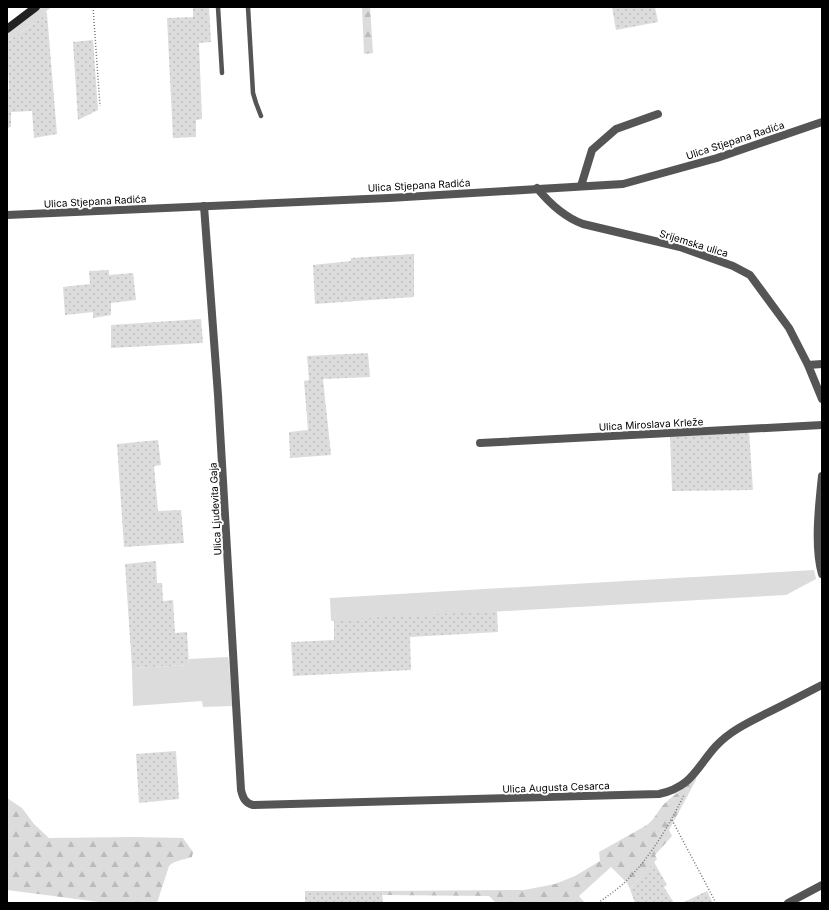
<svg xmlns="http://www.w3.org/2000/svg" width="829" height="910" font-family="Inter,sans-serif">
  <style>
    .grass { fill: #dcdcdc }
    .forest { fill: url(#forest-firs) }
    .garden { fill: url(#garden-dots) }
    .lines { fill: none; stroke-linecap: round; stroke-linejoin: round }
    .path { stroke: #777; stroke-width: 1.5; stroke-dasharray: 1 2; stroke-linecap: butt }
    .service { stroke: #555; stroke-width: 4.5 }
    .minor { stroke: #555; stroke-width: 8 }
    .tertiary { stroke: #555; stroke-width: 8 }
    .secondary { stroke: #222; stroke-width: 8 }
    .labels { text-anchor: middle; stroke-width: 4; stroke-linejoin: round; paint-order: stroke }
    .street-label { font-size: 10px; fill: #000; stroke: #fff }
  </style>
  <defs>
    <pattern id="forest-firs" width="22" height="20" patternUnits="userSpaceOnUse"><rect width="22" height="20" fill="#dcdcdc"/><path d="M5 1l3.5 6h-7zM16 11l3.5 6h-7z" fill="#bbb"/></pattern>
    <pattern id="garden-dots" width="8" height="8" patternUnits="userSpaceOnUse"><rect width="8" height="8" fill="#dcdcdc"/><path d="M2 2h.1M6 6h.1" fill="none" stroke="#bbb" stroke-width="1.8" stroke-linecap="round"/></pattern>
  </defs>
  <rect width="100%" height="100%" fill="#fff"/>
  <!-- grass -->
  <path class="grass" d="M42,7H52L46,11L47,14L7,42V33Z
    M814,570L816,579L786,595L331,621L330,598Z
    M228,657L229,663L232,706L203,707L202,701L133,706L132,668L189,665V659Z"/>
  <!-- forest -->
  <path class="forest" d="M362,7H370L373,53L364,54Z
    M696,776V780L669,830L672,836L655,855L657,859L630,889L627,883L611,867L579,896L585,903H496L489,896L383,895L382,891L524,890L555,884L575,876L600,861L599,852L647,825C655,819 658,810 665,803C675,794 687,786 696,776Z
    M7,798L22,808L34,824L49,838L134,837L183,838L193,852L192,857C184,860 175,860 169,866L157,903H107L7,890Z"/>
  <!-- garden -->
  <path class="garden" d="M193,7H209L211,42L199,43L202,119L196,120V137L173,138L167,18L193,17Z
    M612,7H655L658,22L616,30Z
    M47,14L57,134L34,138L32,111L11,112V127L7,128V88L9,90L7,42Z
    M93,40L98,110L78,120L73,42Z
    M414,254V297L315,304L313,265L351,261V258Z
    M109,270V275L133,273L136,300L111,303V315L93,318V312L65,315L63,287L90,284L89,271Z
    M201,319L203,343L111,348V325Z
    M368,353L370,377L323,379L331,455L290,458L289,432L308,430L304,381L309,380L307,356Z
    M749,431L753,490L672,491L670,435Z
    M158,440L161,465L154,466L158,511L181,510L184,543L124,547L117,444Z
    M156,561L157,583H162L163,601L173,600L175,633L187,632L189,665L132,668L125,564Z
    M497,611L498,632L410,637L411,670L293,676L291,642L334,640V620Z
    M176,751L179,799L139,803L136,754Z
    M654,862L667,885L664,887L674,903H635L630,889Z
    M382,891L383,903H305V891Z
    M707,891L713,903H682Z"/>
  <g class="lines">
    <!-- path -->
    <path class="path" d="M93,7L100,106
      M672,820L716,903
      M598,903C609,895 621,887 630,877C653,853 669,825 684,795"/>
    <!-- service -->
    <path class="service" d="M218,7L222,73
      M248,7L253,93L256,103L261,116"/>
    <!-- minor -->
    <path class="minor" d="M581,186L592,150L616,129L658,114
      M537,188C550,204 564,217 583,224L680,247L733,266L750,275L789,328L808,365L822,399
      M204,206L218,395L241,790C243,798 245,803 253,805L659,794C692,787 696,768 716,746C730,731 749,722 767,713C786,704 804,694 822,685
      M808,365L822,364
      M480,443L822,425
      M822,476C819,504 814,547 822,574
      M788,903L822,885"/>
    <!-- tertiary -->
    <path class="tertiary" d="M7,215L389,198L623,184L717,158L822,122"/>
    <!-- secondary -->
    <path class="secondary" d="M7,29L36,7"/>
  </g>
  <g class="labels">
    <!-- street labels -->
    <g class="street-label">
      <text transform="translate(735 140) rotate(-18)" y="4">Ulica Stjepana Radića</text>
      <text transform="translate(419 185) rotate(-3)" y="4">Ulica Stjepana Radića</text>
      <text transform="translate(95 201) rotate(-3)" y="4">Ulica Stjepana Radića</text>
      <text transform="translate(694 243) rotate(17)" y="4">Srijemska ulica</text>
      <text transform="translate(651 424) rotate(-3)" y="4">Ulica Miroslava Krleže</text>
      <text transform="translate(215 509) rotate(-93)" y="4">Ulica Ljudevita Gaja</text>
      <text transform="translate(556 787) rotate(-2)" y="4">Ulica Augusta Cesarca</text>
    </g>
  </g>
  <!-- border -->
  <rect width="829" height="910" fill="none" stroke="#000000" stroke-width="16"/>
</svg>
